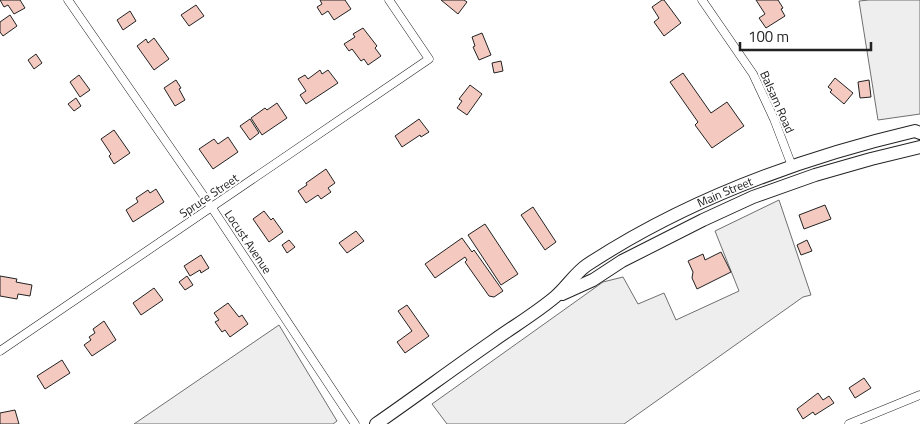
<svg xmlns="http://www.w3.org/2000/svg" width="920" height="424" font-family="'Titillium Web',sans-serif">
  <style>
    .green { fill: #eee; stroke: #6f6f6f }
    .building { fill: #f3c9c0; stroke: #222 }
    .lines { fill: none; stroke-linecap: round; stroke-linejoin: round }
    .street-casing { stroke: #222; stroke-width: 9 }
    .primary-casing { stroke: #222; stroke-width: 14 }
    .street { stroke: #fff; stroke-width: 8 }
    .primary { stroke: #fff; stroke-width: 12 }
    .labels { text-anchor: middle; stroke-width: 4; stroke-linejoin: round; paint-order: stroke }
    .street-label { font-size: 12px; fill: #222; stroke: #fff }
  </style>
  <rect width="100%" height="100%" fill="#fff"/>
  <!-- green -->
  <path class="green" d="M869,0H920V114L878,120L859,1Z
    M779,200L811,295L803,297L624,424H447L432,404L603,282L623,277L638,304L664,293L676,320L739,291L715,231Z
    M279,325L337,421L333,424H134Z"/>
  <!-- building -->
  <path class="building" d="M0,0H20L25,8L14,14L8,5L4,7Z
    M320,0H345L351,9L334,20L328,11L322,15L317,7L322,4Z
    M441,0H464L467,2L458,14Z
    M662,0H664L681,23L664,36L654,22L659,18L652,7Z
    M756,0H778L783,8L781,9L785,16L766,28L759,18L765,14Z
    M196,5L204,16L189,26L181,15Z
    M130,11L136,21L123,30L117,20Z
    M10,15L17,26L3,36L0,32V22Z
    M363,28L377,46L375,48L381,56L368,65L364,59L361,61L352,49L349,51L344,44L355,37L353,34Z
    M482,33L491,55L479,60L473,47L475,46L472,37Z
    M154,38L169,59L154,70L137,46L146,39L148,43Z
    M36,54L42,63L34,69L28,60Z
    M501,61L503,71L494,73L492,63Z
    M320,70L322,74L328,70L338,83L306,104L300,95L306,91L298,79L305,75L308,79Z
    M683,73L711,113L727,102L744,126L712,148L695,125L698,122L670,82Z
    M79,75L90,90L80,97L70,82Z
    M835,78L853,93L844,104L830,92L832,90L828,87Z
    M176,80L181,88L179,89L185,100L175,106L164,88Z
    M869,80L871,97L860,98L858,82Z
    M470,85L482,94L467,115L457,108L462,101L459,99Z
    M76,98L81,106L74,111L68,104Z
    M277,103L287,118L262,135L251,118L265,108L267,110Z
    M250,119L259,133L250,140L240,126Z
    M419,119L429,132L421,137L420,135L402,147L395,136Z
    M114,130L130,153L114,164L109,156L111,154L101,139Z
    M228,137L238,152L213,169L199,149L214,139L218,144Z
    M326,169L335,183L328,188L331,192L321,199L318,195L306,203L298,191L307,185L306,183Z
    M156,189L164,202L133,222L126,210L138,202L136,198L148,190L150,193Z
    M825,205L831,219L804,229L799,215Z
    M533,207L556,242L545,250L521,215Z
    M264,211L271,220L273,218L283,232L269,242L253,219Z
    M485,224L518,274L501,285L468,235Z
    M356,231L364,241L347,253L339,243Z
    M462,238L472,252L474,250L503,291L494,297L489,296L465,262L467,260L465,257L435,278L425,264Z
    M289,240L295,247L287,253L282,245Z
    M807,240L812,251L801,255L797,245Z
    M721,252L731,272L697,289L692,278L693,272L688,261L703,254L705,260Z
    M201,255L209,268L201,273L200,270L190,276L184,266Z
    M0,276L17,279L16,282L32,285L30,296L18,294L17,299L0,296Z
    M187,276L193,285L185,290L179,282Z
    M154,288L163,300L141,315L133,303Z
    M228,303L239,317L242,315L248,324L230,337L225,330L222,332L215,322L219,320L214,313Z
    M407,305L429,336L405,353L397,342L412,331L398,311Z
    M104,321L116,340L92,356L84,345L91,340L89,337L95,333L93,329Z
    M62,360L70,373L45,389L37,376Z
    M864,378L871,388L855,398L849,388Z
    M818,393L823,400L829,396L834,403L815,415L813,412L803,419L797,409Z
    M15,410L19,424H0V413Z"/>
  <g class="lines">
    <!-- street casing -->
    <g class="street-casing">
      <path id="street" d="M68,0L212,208L355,424
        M702,0L753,74L774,119L792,166
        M0,351L429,59L389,0
        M849,424L920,395"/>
    </g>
    <!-- primary casing -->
    <g class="primary-casing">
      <g id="primary">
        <path d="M562,294L593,280L622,261L703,220L753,197L815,175L871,159L920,147"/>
        <path id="s1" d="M376,424C415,397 454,368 493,341C514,326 536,313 555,297C566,288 575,273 587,265C686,200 800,158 915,131L920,133"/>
      </g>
    </g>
    <!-- street -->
    <use href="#street" class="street"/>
    <!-- primary -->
    <use href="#primary" class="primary"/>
  </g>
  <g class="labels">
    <!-- street labels -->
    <g class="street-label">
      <text transform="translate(777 102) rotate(66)" y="4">Balsam Road</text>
      <text dy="4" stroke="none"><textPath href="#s1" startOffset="421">Main Street</textPath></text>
      <text transform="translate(209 196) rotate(-34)" y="4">Spruce Street</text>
      <text transform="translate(248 242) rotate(56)" y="4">Locust Avenue</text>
    </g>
  </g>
  <!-- scale -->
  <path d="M740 42v8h131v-8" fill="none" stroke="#222222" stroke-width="2.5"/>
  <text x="748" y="42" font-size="15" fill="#222222" stroke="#ffffff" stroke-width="4" paint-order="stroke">100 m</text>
</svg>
